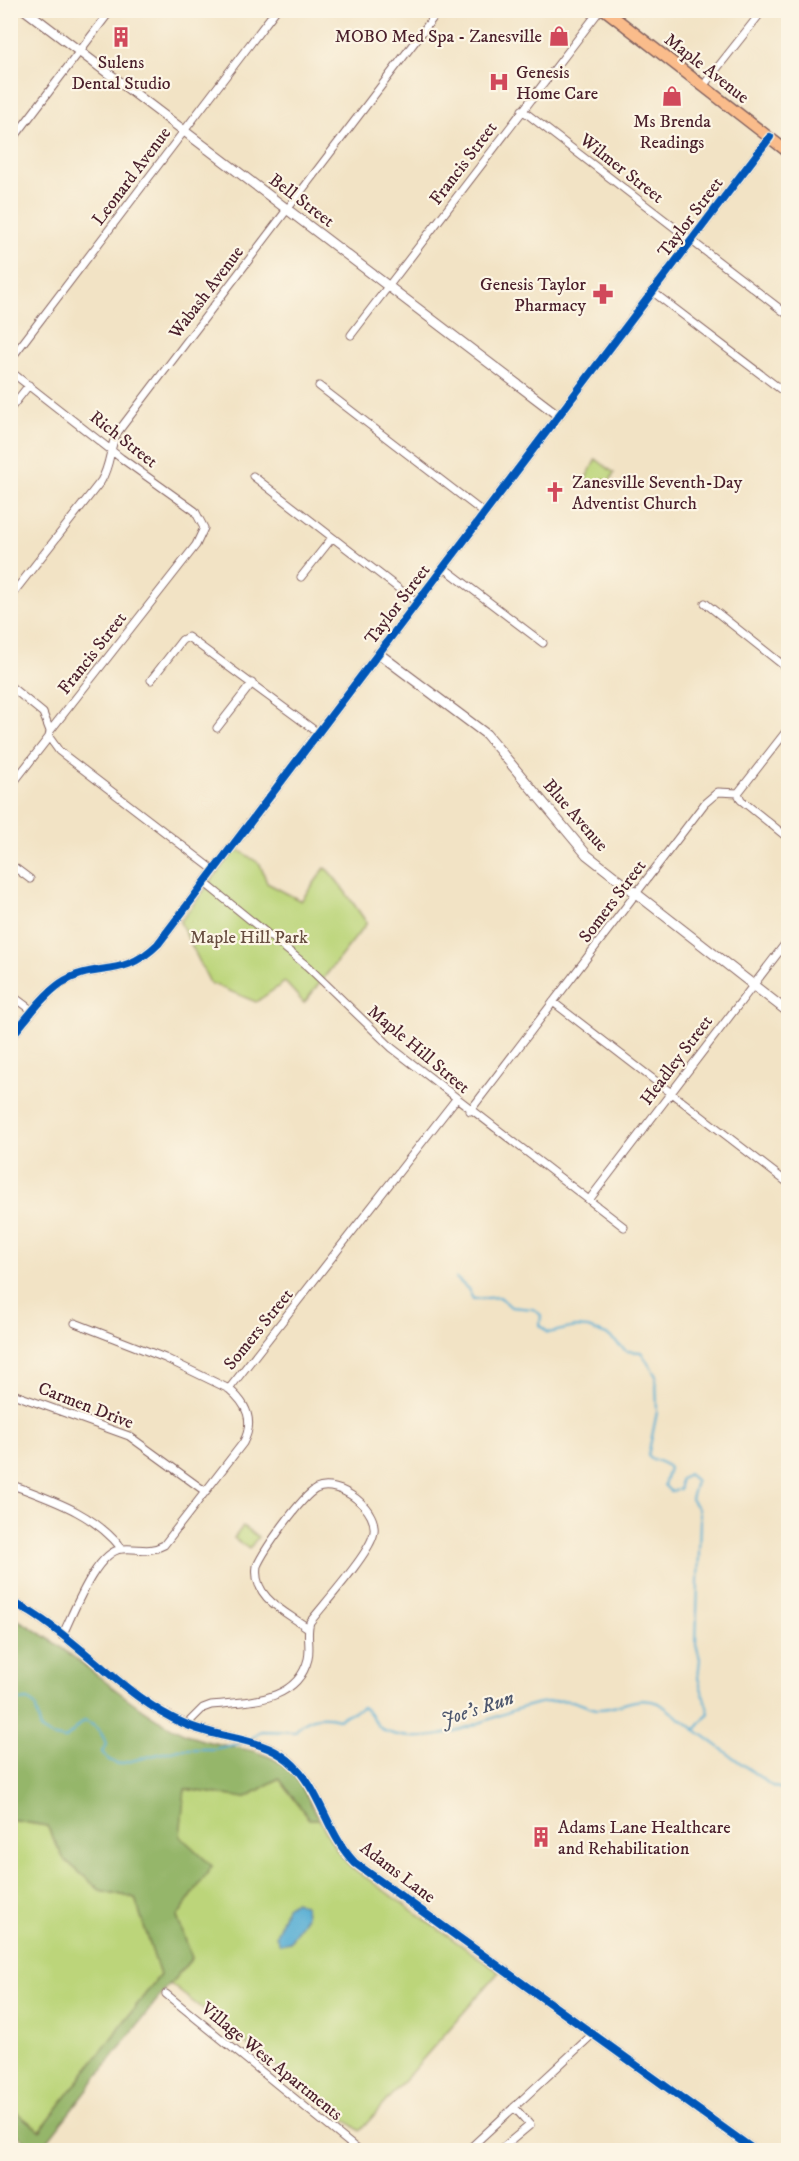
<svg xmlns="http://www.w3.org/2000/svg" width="799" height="2161" font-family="'IM FELL DW Pica',serif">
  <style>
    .green { fill: #bcd57a; stroke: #837a52; stroke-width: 1.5 }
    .forest { fill: #95b66a; stroke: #706a4a; stroke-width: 1.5 }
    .water { fill: #57aed4; stroke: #506680; stroke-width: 1.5 }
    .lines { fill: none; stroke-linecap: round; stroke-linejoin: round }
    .stream { stroke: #57aed4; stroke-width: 2 }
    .minor-casing { stroke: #856461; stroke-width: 9 }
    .tertiary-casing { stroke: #856461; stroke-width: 11 }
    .primary-casing { stroke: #856461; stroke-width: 13 }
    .minor { stroke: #fff; stroke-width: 7 }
    .tertiary { stroke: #fff; stroke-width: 9 }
    .primary { stroke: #fabc8b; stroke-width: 10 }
    .cycleway-casing { stroke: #fcf5e5; stroke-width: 11 }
    .cycleway { stroke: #0057b8; stroke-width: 8 }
    .labels { text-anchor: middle; stroke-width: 4.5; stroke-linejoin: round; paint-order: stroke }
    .poi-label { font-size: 18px; fill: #4a1f2b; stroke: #fcf5e5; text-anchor: start }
    .street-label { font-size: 18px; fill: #4a1f2b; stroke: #fcf5e5 }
    .park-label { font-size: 18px; fill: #664c3f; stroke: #fcf5e5 }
    .water-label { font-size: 20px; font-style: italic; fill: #4f586f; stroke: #fcf5e5 }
  </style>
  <rect width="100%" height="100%" fill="#fcf5e5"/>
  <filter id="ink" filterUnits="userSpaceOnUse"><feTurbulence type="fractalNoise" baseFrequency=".0167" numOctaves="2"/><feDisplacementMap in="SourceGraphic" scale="12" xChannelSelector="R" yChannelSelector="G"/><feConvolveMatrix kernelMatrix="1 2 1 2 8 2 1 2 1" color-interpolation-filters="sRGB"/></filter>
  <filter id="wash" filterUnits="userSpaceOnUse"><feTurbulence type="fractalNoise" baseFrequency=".008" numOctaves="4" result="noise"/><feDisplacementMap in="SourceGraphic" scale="24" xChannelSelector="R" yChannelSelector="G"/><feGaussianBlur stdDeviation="1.35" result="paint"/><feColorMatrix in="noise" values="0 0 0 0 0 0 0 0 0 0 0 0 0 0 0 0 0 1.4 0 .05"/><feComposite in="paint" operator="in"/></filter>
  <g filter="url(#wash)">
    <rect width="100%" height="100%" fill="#f2e3c5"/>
    <!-- green -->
    <path class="green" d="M596,459L614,473L609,483L603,479L595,487L585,480Z
      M236,848L260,864L267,883L301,901L325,868C333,872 359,912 367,923L304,1003L285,982L256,1002L210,983L180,922Z
      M243,1526L258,1537L249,1549L234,1538Z
      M279,1778L309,1819H319L336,1849L351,1867L499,1972L360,2131L170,1984L192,1958L177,1917L212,1866L179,1836L185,1789L245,1798Z
      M10,1820L47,1826L64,1859L100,1890L135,1898L160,1975L40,2131L11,2108Z"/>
    <!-- forest -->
    <path class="forest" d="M10,1616C75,1647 127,1711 193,1737C224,1749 262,1745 288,1769C301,1780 310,1804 319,1819H309L279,1778L245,1798L185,1789L180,1836L212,1866L177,1917L192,1958L163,1992L45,2144L37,2150L11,2130V2108L40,2131L160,1975L135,1898L100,1890L64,1859L47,1826L11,1820Z"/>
    <!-- water -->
    <path class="water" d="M295,1901L305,1906L306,1916L290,1942L280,1944L276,1936L286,1907Z"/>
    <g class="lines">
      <!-- stream -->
      <path class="stream" d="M456,1278L468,1289L473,1299L500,1297L511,1307L533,1309L541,1315L540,1325L548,1333L575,1327L588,1328L609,1336L626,1351L641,1352L656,1376L657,1412L648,1456C654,1462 663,1460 669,1468L664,1485L671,1492L680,1489V1480L688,1474L696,1481L691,1499L698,1509L700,1521L696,1644L700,1659L698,1678L709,1713L695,1730
        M10,1702L28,1700L35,1705L41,1730L51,1736L65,1739L84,1721C96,1725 102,1732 106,1744L102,1752L109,1760L119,1764L179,1749H214L242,1743
        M250,1739L261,1731L295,1732C305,1717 321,1714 338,1719L362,1707C373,1713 375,1728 387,1732C443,1752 494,1709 547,1702C555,1701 567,1699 575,1702C583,1704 589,1708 597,1709C620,1710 633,1694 659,1703L772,1786L788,1791"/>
    </g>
  </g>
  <g filter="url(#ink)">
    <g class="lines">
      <!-- minor casing -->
      <g class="minor-casing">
        <path id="minor" d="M703,86L763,10
          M522,110L788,315
          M10,143L111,10
          M653,292L788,395
          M351,335L600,10
          M10,360L276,10
          M10,371L121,458L195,511L204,528L196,545L50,731L49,737L10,787
          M319,386L484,513
          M10,409L29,385
          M253,476L416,602
          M443,567L543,643
          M301,577L332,538
          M10,597L101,481C111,464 109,449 117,433L439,10
          M705,603L788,669
          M151,680L182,640L188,637L317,732
          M10,686L43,713L50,731
          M217,728L252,683
          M49,737L59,751L76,764L214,870
          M738,793L741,800L788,838
          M10,864L30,879
          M205,883L307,966L392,1048L624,1227
          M10,994L33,1011
          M553,1002L788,1183
          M470,1111L705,803L718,792L738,793L788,729
          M589,1200L788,940
          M75,1323L165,1358L229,1389
          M788,1377V1376
          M10,1393L129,1436L206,1492
          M10,1484C52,1500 94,1513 122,1549
          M62,1636C73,1614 96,1551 122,1549C138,1547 148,1554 164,1545L243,1443C255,1421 247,1404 229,1389L456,1099
          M186,1725L203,1708L211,1705C247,1701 297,1703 308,1659C311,1646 306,1634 310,1622C325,1603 367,1556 373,1536C382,1510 338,1478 316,1489C301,1497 264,1550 257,1566C252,1598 286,1612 308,1628
          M166,1994L358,2150
          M468,2150L594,2033
          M500,2150L530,2125L514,2107"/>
      </g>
      <!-- tertiary casing -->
      <g class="tertiary-casing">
        <path id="tertiary" d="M25,10L559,416
          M378,653L486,734L587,855L788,1012
          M10,1038C26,1020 41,997 61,983C95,961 122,980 158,944L770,137
          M10,1601C75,1632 120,1696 185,1724C218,1739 260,1737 288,1760C321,1787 326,1834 355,1863L754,2150"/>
      </g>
      <!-- primary casing -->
      <g class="primary-casing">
        <path id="primary" d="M605,10L788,152"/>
      </g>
      <!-- minor -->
      <use href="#minor" class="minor"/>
      <!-- tertiary -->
      <use href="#tertiary" class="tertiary"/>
      <!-- primary -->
      <use href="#primary" class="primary"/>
      <!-- cycleway casing -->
      <g class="cycleway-casing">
        <path id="cycleway" d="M10,1038C26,1020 41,997 61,983C95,961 122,980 158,944L770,137
          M10,1601C75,1632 120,1696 185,1724C218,1739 260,1737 288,1760C321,1787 326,1834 355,1863L754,2150"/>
      </g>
      <!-- cycleway -->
      <use href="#cycleway" class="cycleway"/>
    </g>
  </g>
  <!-- icons -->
  <defs>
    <g id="shop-bare" transform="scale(1.62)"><path d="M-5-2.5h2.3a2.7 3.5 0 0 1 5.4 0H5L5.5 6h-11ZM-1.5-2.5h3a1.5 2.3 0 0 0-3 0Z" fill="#d1495b" stroke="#fcf5e5" stroke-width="2.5" paint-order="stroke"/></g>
    <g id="building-bare" transform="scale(1.62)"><path d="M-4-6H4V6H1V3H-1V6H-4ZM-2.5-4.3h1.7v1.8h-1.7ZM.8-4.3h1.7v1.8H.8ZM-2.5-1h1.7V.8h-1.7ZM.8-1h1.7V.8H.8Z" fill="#d1495b" stroke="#fcf5e5" stroke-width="2.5" paint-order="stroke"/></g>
    <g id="hospital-bare" transform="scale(1.62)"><path d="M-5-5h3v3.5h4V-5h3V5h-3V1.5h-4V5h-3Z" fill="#d1495b" stroke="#fcf5e5" stroke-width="2.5" paint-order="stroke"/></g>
    <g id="pharmacy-bare" transform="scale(1.62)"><path d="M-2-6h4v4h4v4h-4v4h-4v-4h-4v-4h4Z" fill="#d1495b" stroke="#fcf5e5" stroke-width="2.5" paint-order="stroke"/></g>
    <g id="church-bare" transform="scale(1.62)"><path d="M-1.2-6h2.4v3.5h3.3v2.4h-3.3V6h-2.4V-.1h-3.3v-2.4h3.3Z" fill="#d1495b" stroke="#fcf5e5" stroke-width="2.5" paint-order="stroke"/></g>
  </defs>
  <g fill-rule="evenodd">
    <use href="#shop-bare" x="559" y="36"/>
    <use href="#building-bare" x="121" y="37"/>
    <use href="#hospital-bare" x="499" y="82"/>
    <use href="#shop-bare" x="672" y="96"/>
    <use href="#pharmacy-bare" x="603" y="294"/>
    <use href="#church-bare" x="555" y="492"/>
    <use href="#building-bare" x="541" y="1837"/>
  </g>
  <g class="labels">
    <!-- poi labels -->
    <g class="poi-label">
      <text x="542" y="42" text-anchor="end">MOBO Med Spa - Zanesville</text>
      <text x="121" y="68" text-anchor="middle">Sulens<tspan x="121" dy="21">Dental Studio</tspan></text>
      <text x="516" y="78">Genesis<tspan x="516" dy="21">Home Care</tspan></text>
      <text x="672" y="127" text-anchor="middle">Ms Brenda<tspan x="672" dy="21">Readings</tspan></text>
      <text x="586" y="290" text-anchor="end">Genesis Taylor<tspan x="586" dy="21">Pharmacy</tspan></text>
      <text x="572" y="488">Zanesville Seventh-Day<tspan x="572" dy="21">Adventist Church</tspan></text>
      <text x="558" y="1833">Adams Lane Healthcare<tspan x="558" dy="21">and Rehabilitation</tspan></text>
    </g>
    <!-- street labels -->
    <g class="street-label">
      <text transform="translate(707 68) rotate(38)" y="6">Maple Avenue</text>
      <text transform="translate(463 163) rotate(-53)" y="6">Francis Street</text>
      <text transform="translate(622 168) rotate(38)" y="6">Wilmer Street</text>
      <text transform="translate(131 176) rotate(-53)" y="6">Leonard Avenue</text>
      <text transform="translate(302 200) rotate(37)" y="6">Bell Street</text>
      <text transform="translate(690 217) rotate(-53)" y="6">Taylor Street</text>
      <text transform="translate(206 292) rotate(-53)" y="6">Wabash Avenue</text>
      <text transform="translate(124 439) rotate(38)" y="6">Rich Street</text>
      <text transform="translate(397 604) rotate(-53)" y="6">Taylor Street</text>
      <text transform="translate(92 653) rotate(-52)" y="6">Francis Street</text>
      <text transform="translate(576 815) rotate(49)" y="6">Blue Avenue</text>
      <text transform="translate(612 901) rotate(-53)" y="6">Somers Street</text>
      <text transform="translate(419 1049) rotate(40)" y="6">Maple Hill Street</text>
      <text transform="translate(676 1060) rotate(-53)" y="6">Headley Street</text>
      <text transform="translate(258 1329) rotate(-51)" y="6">Somers Street</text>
      <text transform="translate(86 1405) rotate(21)" y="6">Carmen Drive</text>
      <text transform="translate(398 1872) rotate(37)" y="6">Adams Lane</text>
      <text transform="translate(272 2061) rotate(39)" y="6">Village West Apartments</text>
    </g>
    <!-- park labels -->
    <g class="park-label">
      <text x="249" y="943">Maple Hill Park</text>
    </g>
    <!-- water labels -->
    <g class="water-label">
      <text transform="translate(477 1708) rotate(-18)" y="7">Joe's Run</text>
    </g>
  </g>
  <!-- margin -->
  <rect width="799" height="2161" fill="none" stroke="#fcf5e5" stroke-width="36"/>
</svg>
